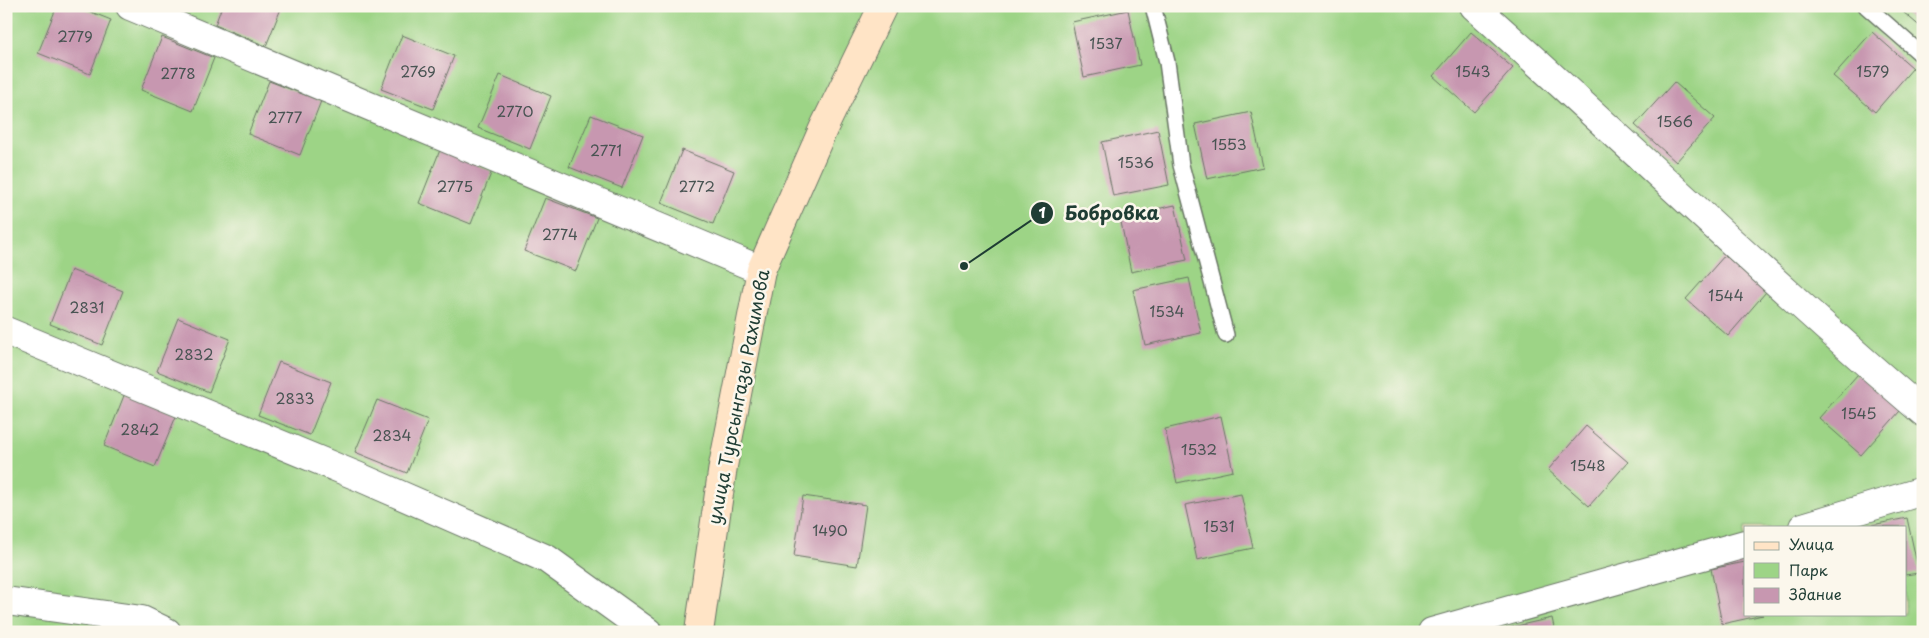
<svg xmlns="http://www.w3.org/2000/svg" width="1929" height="638" font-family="'Playpen Sans',sans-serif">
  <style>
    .green { fill: #9dd486; stroke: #5e885d; fill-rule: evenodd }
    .building { fill: #c797b0 }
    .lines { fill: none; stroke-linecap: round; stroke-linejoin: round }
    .lane-casing { stroke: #697565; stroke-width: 18 }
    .street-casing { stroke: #697565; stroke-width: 30 }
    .secondary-casing { stroke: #697565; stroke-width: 30 }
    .lane { stroke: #fff; stroke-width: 15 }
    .street { stroke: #fff; stroke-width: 28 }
    .secondary { stroke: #ffe4c6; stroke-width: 28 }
    .labels { text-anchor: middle; stroke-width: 5; stroke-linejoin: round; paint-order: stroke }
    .number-label { font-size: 15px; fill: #495453 }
    .street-label { font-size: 18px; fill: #1f3d34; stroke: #fbf7ec }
    .leader { fill: none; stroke: #1f3d34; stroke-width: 2 }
    .callout-dot { fill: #1f3d34; stroke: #fbf7ec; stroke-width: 2 }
    .mark-label { font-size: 15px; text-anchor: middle; font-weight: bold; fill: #fff }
    .callout-label { font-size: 19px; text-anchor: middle; font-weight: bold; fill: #1f3d34; stroke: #fbf7ec; stroke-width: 5; stroke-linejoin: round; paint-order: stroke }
  </style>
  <rect width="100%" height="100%" fill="#fbf7ec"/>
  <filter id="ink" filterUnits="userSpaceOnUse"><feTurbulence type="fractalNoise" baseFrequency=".02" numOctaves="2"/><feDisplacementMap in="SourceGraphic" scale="10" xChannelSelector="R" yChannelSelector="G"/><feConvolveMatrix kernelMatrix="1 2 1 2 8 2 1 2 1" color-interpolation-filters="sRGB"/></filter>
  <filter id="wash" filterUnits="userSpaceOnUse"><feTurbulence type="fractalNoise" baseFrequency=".0096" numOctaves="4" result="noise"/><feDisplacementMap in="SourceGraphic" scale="20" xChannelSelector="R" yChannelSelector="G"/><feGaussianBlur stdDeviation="1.12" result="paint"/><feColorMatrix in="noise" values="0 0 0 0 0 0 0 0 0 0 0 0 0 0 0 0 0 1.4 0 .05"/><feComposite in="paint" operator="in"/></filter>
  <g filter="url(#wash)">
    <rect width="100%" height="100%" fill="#f3dec0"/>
    <!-- green -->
    <path class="green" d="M6,6H1923V632H6ZM1745,527H1905V614H1745Z"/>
    <g id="blocks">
      <!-- building -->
      <path class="building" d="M57,6H76L111,20L90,74L38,53Z
        M222,6H282L266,46L215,25Z
        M1896,6H1923V29Z
        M1128,10L1140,65L1084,77L1072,22Z
        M1471,32L1513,68L1474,112L1433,76Z
        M1872,32L1913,68L1875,112L1833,76Z
        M402,35L454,56L433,109L381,89Z
        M162,37L214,58L193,111L141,90Z
        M500,75L551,96L530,149L478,128Z
        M269,81L321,101L300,155L248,134Z
        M1674,82L1715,118L1676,162L1635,125Z
        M1251,112L1263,167L1207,179L1195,124Z
        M591,115L643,135L622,188L569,167Z
        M1158,130L1169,185L1113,196L1102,142Z
        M440,150L492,171L471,224L419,203Z
        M682,150L734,171L713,224L661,203Z
        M545,198L597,218L576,271L524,251Z
        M1175,205L1187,260L1131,272L1120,217Z
        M1725,255L1766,292L1728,336L1686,299Z
        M71,270L123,291L102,345L50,324Z
        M1189,278L1201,333L1145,345L1133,290Z
        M178,318L230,339L209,392L157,371Z
        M279,362L331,382L310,435L258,415Z
        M1858,374L1900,411L1861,455L1819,418Z
        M125,393L177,414L155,467L104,446Z
        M377,400L428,420L407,473L355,452Z
        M1221,416L1233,471L1177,483L1165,429Z
        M1586,426L1628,462L1589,506L1548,470Z
        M1241,494L1253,548L1197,560L1185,505Z
        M803,496L866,505L857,566L794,556Z
        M1907,518L1919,573L1905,575V527L1867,526Z
        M1745,562V614L1763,615L1722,624L1711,569Z
        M1552,618L1555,632H1494V631Z"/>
    </g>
  </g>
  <g filter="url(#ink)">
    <use href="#blocks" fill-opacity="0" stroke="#697565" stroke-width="1"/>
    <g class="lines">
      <!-- lane casing -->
      <g class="lane-casing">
        <path id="lane" d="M1153,6L1167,62L1181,165L1226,335
          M1866,6L1923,56"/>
      </g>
      <!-- street casing -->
      <g class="street-casing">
        <path id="street" d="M130,6L761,270
          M1474,6C1625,140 1769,281 1923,412
          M6,331L357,476L547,559L648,632
          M1803,527L1923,491
          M6,601L142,620L167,632
          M1432,632L1745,544"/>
      </g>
      <!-- secondary casing -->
      <g class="secondary-casing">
        <path id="secondary" d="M699,632L723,466L761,270L824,127L883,6"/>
      </g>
      <!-- lane -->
      <use href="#lane" class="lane"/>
      <!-- street -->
      <use href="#street" class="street"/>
      <!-- secondary -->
      <use href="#secondary" class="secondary"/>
    </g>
  </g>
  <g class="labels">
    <!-- number labels -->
    <g class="number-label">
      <text x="75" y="42">2779</text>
      <text x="1106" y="49">1537</text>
      <text x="418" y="77">2769</text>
      <text x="1473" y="77">1543</text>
      <text x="1873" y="77">1579</text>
      <text x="178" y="79">2778</text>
      <text x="515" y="117">2770</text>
      <text x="285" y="123">2777</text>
      <text x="1675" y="127">1566</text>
      <text x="1229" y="150">1553</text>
      <text x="606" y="156">2771</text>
      <text x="1136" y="168">1536</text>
      <text x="455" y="192">2775</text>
      <text x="697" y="192">2772</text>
      <text x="560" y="240">2774</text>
      <text x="1726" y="301">1544</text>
      <text x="87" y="313">2831</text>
      <text x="1167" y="317">1534</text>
      <text x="194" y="360">2832</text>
      <text x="295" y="404">2833</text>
      <text x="1859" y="419">1545</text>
      <text x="140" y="435">2842</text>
      <text x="392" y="441">2834</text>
      <text x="1199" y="455">1532</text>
      <text x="1588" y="471">1548</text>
      <text x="1219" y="532">1531</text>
      <text x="830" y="536">1490</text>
    </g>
    <!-- street labels -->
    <g class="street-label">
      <text transform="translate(739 397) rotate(-79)" y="6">улица Турсынгазы Рахимова</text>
    </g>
  </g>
  <!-- callouts -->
  <path class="leader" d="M964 266L1042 213"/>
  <g class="callout-dot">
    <circle cx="964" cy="266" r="5"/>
    <circle cx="1042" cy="213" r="12"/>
  </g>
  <g class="mark-label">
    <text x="1042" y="218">1</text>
  </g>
  <g class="callout-label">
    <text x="1112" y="220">Бобровка</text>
  </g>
  <!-- margin -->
  <rect width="1929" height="638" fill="none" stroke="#fbf7ec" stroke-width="25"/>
  <!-- legend -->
  <rect x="1744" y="526" width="162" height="90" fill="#fbf7ec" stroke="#a3ada2"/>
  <rect x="1754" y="542" width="25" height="8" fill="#ffe4c6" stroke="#a3ada2"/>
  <text x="1789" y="550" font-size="15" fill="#1f3d34">Улица</text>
  <rect x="1754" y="563" width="25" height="15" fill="#9dd486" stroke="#a3ada2"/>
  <text x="1789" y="576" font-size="15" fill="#1f3d34">Парк</text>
  <rect x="1754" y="588" width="25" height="15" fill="#c797b0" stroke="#a3ada2"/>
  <text x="1789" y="600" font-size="15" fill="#1f3d34">Здание</text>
</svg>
